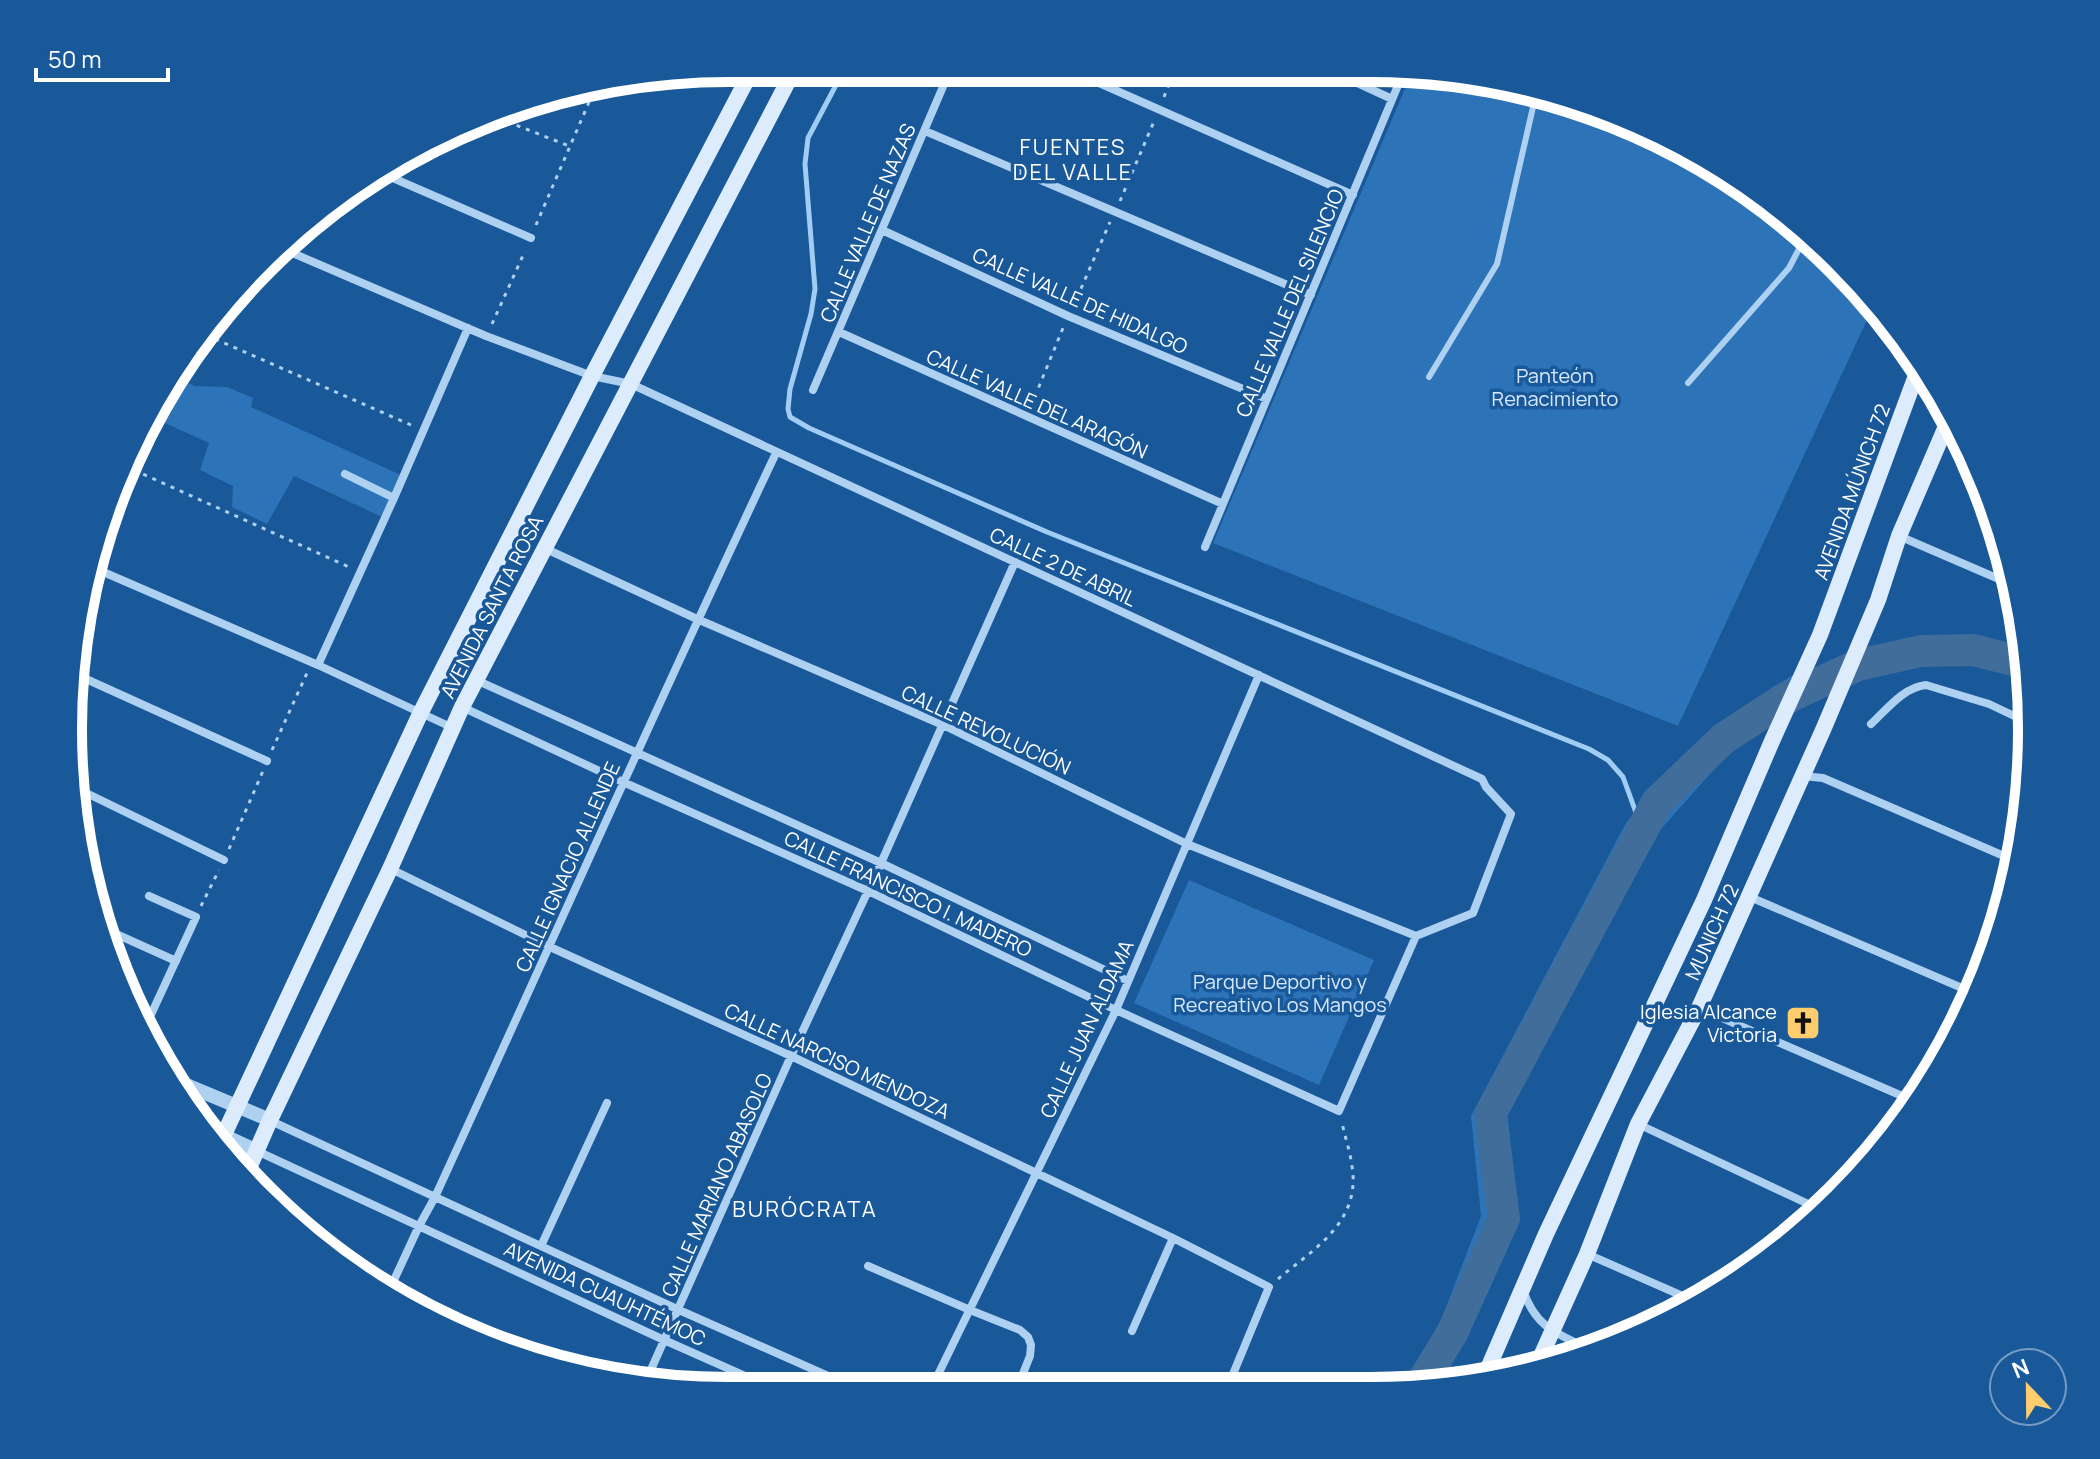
<svg xmlns="http://www.w3.org/2000/svg" width="2100" height="1459" font-family="Manrope,sans-serif">
  <style>
    .green { fill: #2d73b7 }
    .lines { fill: none; stroke-linecap: round; stroke-linejoin: round }
    .stream { stroke: #a1ccf3; stroke-width: 5 }
    .river { stroke: #416d9b; stroke-width: 32 }
    .path { stroke: #aed0f1; stroke-width: 3; stroke-dasharray: 4 6; stroke-linecap: butt }
    .service { stroke: #aed0f1; stroke-width: 6 }
    .minor { stroke: #aed0f1; stroke-width: 8 }
    .tertiary { stroke: #aed0f1; stroke-width: 14 }
    .secondary { stroke: #ddecfc; stroke-width: 16 }
    .labels { text-anchor: middle; stroke-width: 7; stroke-linejoin: round; paint-order: stroke }
    .street-label { font-size: 20px; fill: #fff; stroke: #195899 }
    .park-label { font-size: 20px; fill: #d6e9fc; stroke: #195899 }
    .poi-label { font-size: 20px; fill: #fff; stroke: #195899; text-anchor: end }
    .neighbourhood-label { font-size: 22px; letter-spacing: 2px; fill: #fff; stroke: #195899 }
    .rim { fill: none; stroke: #fff; stroke-width: 10 }
  </style>
  <rect width="100%" height="100%" fill="#195899"/>
  <!-- green -->
  <path class="green" d="M1412,72L1499,81L1701,156L1839,262L1874,305L1678,726L1213,543Z
    M179,379L195,386L227,387L253,398L251,407L401,475L382,517L294,476L267,524L232,507L233,486L200,470L209,443L156,419Z
    M1858,665L1800,709L1736,745L1661,829L1507,1112L1520,1221L1466,1340L1439,1384L1402,1388L1437,1331L1481,1216L1471,1116L1626,823L1665,773L1726,720L1791,676Z
    M1189,880L1374,960L1319,1085L1134,1003Z"/>
  <g class="lines">
    <!-- stream -->
    <path class="stream" d="M845,68L808,138L805,164L815,289L811,314L790,389L788,409L790,417L809,428L1047,532L1589,749L1608,760L1623,777L1642,829"/>
    <!-- river -->
    <path class="river" d="M1420,1386L1452,1333L1504,1218L1490,1115L1657,802L1723,739L1784,699L1858,665L1921,651L1973,650L2025,663"/>
    <!-- path -->
    <path class="path" d="M1164,97L1175,68
      M498,118L569,146
      M1120,201L1155,119
      M536,225L596,86
      M1073,307L1110,222
      M492,324L525,251
      M206,335L411,425
      M1031,406L1063,328
      M125,466L349,567
      M272,750L307,673
      M229,849L263,771
      M201,906L219,870
      M1278,1279C1315,1248 1361,1222 1352,1166C1350,1151 1345,1137 1342,1123"/>
    <!-- service -->
    <path class="service" d="M1429,377L1497,264L1536,94
      M1688,383L1789,268L1800,247L1801,233"/>
    <!-- minor -->
    <path class="minor" d="M1065,68L1353,195
      M1325,68L1392,99
      M925,131L1311,295
      M379,172L531,238
      M882,230L1068,316L1267,399
      M283,249L486,336L592,376L631,384L1482,779L1486,787L1511,814L1473,913L1416,936L1339,1111L1116,1010L868,891L623,782L462,707
      M839,332L1223,504
      M813,390L951,68
      M164,402L165,403
      M345,474L394,498
      M1899,536L2015,586
      M1205,547L1404,71
      M544,548L697,619L943,725L1187,844L1416,936
      M94,568L318,665L453,728
      M318,665L394,498L468,328
      M75,674L267,761
      M476,680L881,863L1128,981
      M1871,724C1887,709 1904,687 1926,685L1989,704L2031,724
      M1802,776L1823,778L2018,862
      M78,789L224,860
      M391,869L550,947L791,1056L1173,1238L1269,1287L1226,1391
      M1750,897L1976,994
      M105,929L176,961
      M1699,1008L1916,1102
      M143,1032L196,917L149,896
      M271,1121L679,1310L862,1391
      M1638,1124L1821,1210
      M257,1151L664,1340L779,1391
      M541,1246L607,1103
      M1587,1254L1694,1301
      M868,1266L970,1310L1020,1330L1028,1337L1031,1345L1030,1356L1016,1391
      M1523,1290C1535,1326 1555,1333 1587,1348
      M388,1293L419,1226L435,1197C549,949 659,700 776,453
      M1132,1331L1173,1238
      M645,1383L791,1056L881,863L1015,562
      M930,1391L1116,1010L1259,675"/>
    <!-- tertiary -->
    <path class="tertiary" d="M179,1082L270,1120
      M214,1131L257,1151"/>
    <!-- secondary -->
    <path class="secondary" d="M221,1141L421,712L592,376L753,68
      M246,1175L270,1120L390,869L462,707L795,68
      M1537,1365L1587,1254L1638,1124L1699,1008L1823,730L1878,600L1899,536L1950,417
      M1483,1380L1546,1234L1704,900L1772,741L1820,635L1921,362"/>
  </g>
  <!-- icons -->
  <defs>
    <g id="church-square" transform="scale(1.8)"><rect x="-9" y="-9" width="18" height="18" rx="4" fill="#ffcd6e" stroke="#195899"/><path d="M-1.2-6h2.4v3.5h3.3v2.4h-3.3V6h-2.4V-.1h-3.3v-2.4h3.3Z" fill="#111"/></g>
  </defs>
  <g fill-rule="evenodd">
    <use href="#church-square" x="1803" y="1023"/>
  </g>
  <g class="labels">
    <!-- street labels -->
    <g class="street-label">
      <text transform="translate(868 223) rotate(-67)" y="7">CALLE VALLE DE NAZAS</text>
      <text transform="translate(1080 301) rotate(24)" y="7">CALLE VALLE DE HIDALGO</text>
      <text transform="translate(1290 303) rotate(-67)" y="7">CALLE VALLE DEL SILENCIO</text>
      <text transform="translate(1037 404) rotate(24)" y="7">CALLE VALLE DEL ARAGÓN</text>
      <text transform="translate(1852 492) rotate(-70)" y="7">AVENIDA MÚNICH 72</text>
      <text transform="translate(1063 567) rotate(25)" y="7">CALLE 2 DE ABRIL</text>
      <text transform="translate(492 607) rotate(-63)" y="7">AVENIDA SANTA ROSA</text>
      <text transform="translate(986 730) rotate(25)" y="7">CALLE REVOLUCIÓN</text>
      <text transform="translate(568 867) rotate(-66)" y="7">CALLE IGNACIO ALLENDE</text>
      <text transform="translate(908 894) rotate(25)" y="7">CALLE FRANCISCO I. MADERO</text>
      <text transform="translate(1712 932) rotate(-66)" y="7">MUNICH 72</text>
      <text transform="translate(1087 1029) rotate(-65)" y="7">CALLE JUAN ALDAMA</text>
      <text transform="translate(837 1061) rotate(25)" y="7">CALLE NARCISO MENDOZA</text>
      <text transform="translate(717 1185) rotate(-66)" y="7">CALLE MARIANO ABASOLO</text>
      <text transform="translate(605 1294) rotate(25)" y="7">AVENIDA CUAUHTÉMOC</text>
    </g>
    <!-- park labels -->
    <g class="park-label">
      <text x="1555" y="383">Panteón<tspan x="1555" dy="23">Renacimiento</tspan></text>
      <text x="1280" y="989">Parque Deportivo y<tspan x="1280" dy="23">Recreativo Los Mangos</tspan></text>
    </g>
    <!-- poi labels -->
    <g class="poi-label">
      <text x="1777" y="1019">Iglesia Alcance<tspan x="1777" dy="23">Victoria</tspan></text>
    </g>
    <!-- neighbourhood labels -->
    <g class="neighbourhood-label">
      <text x="1073" y="155">FUENTES<tspan x="1073" dy="25">DEL VALLE</tspan></text>
      <text x="805" y="1217">BURÓCRATA</text>
    </g>
  </g>
  <!-- crop -->
  <path d="M0 0H2100V1459H0ZM729 82H1371A647 647 0 0 1 2018 729V730A647 647 0 0 1 1371 1377H729A647 647 0 0 1 82 730V729A647 647 0 0 1 729 82Z" fill="#195899" fill-rule="evenodd"/>
  <path class="rim" d="M729 82H1371A647 647 0 0 1 2018 729V730A647 647 0 0 1 1371 1377H729A647 647 0 0 1 82 730V729A647 647 0 0 1 729 82Z"/>
  <!-- north arrow -->
  <g transform="translate(2028 1387) rotate(338)"><circle r="38" fill="#195899" stroke="#759bc2" stroke-width="2"/>
  <path d="M0-6L14 30L0 20L-14 30Z" fill="#ffcd6e"/>
  <text y="-12" font-size="22" font-weight="bold" text-anchor="middle" fill="#ffffff">N</text>
  </g>
  <!-- scale -->
  <path d="M36 68v12h132v-12" fill="none" stroke="#ffffff" stroke-width="4"/>
  <text x="48" y="68" font-size="24" fill="#ffffff" stroke="#195899" stroke-width="6" paint-order="stroke">50 m</text>
</svg>
